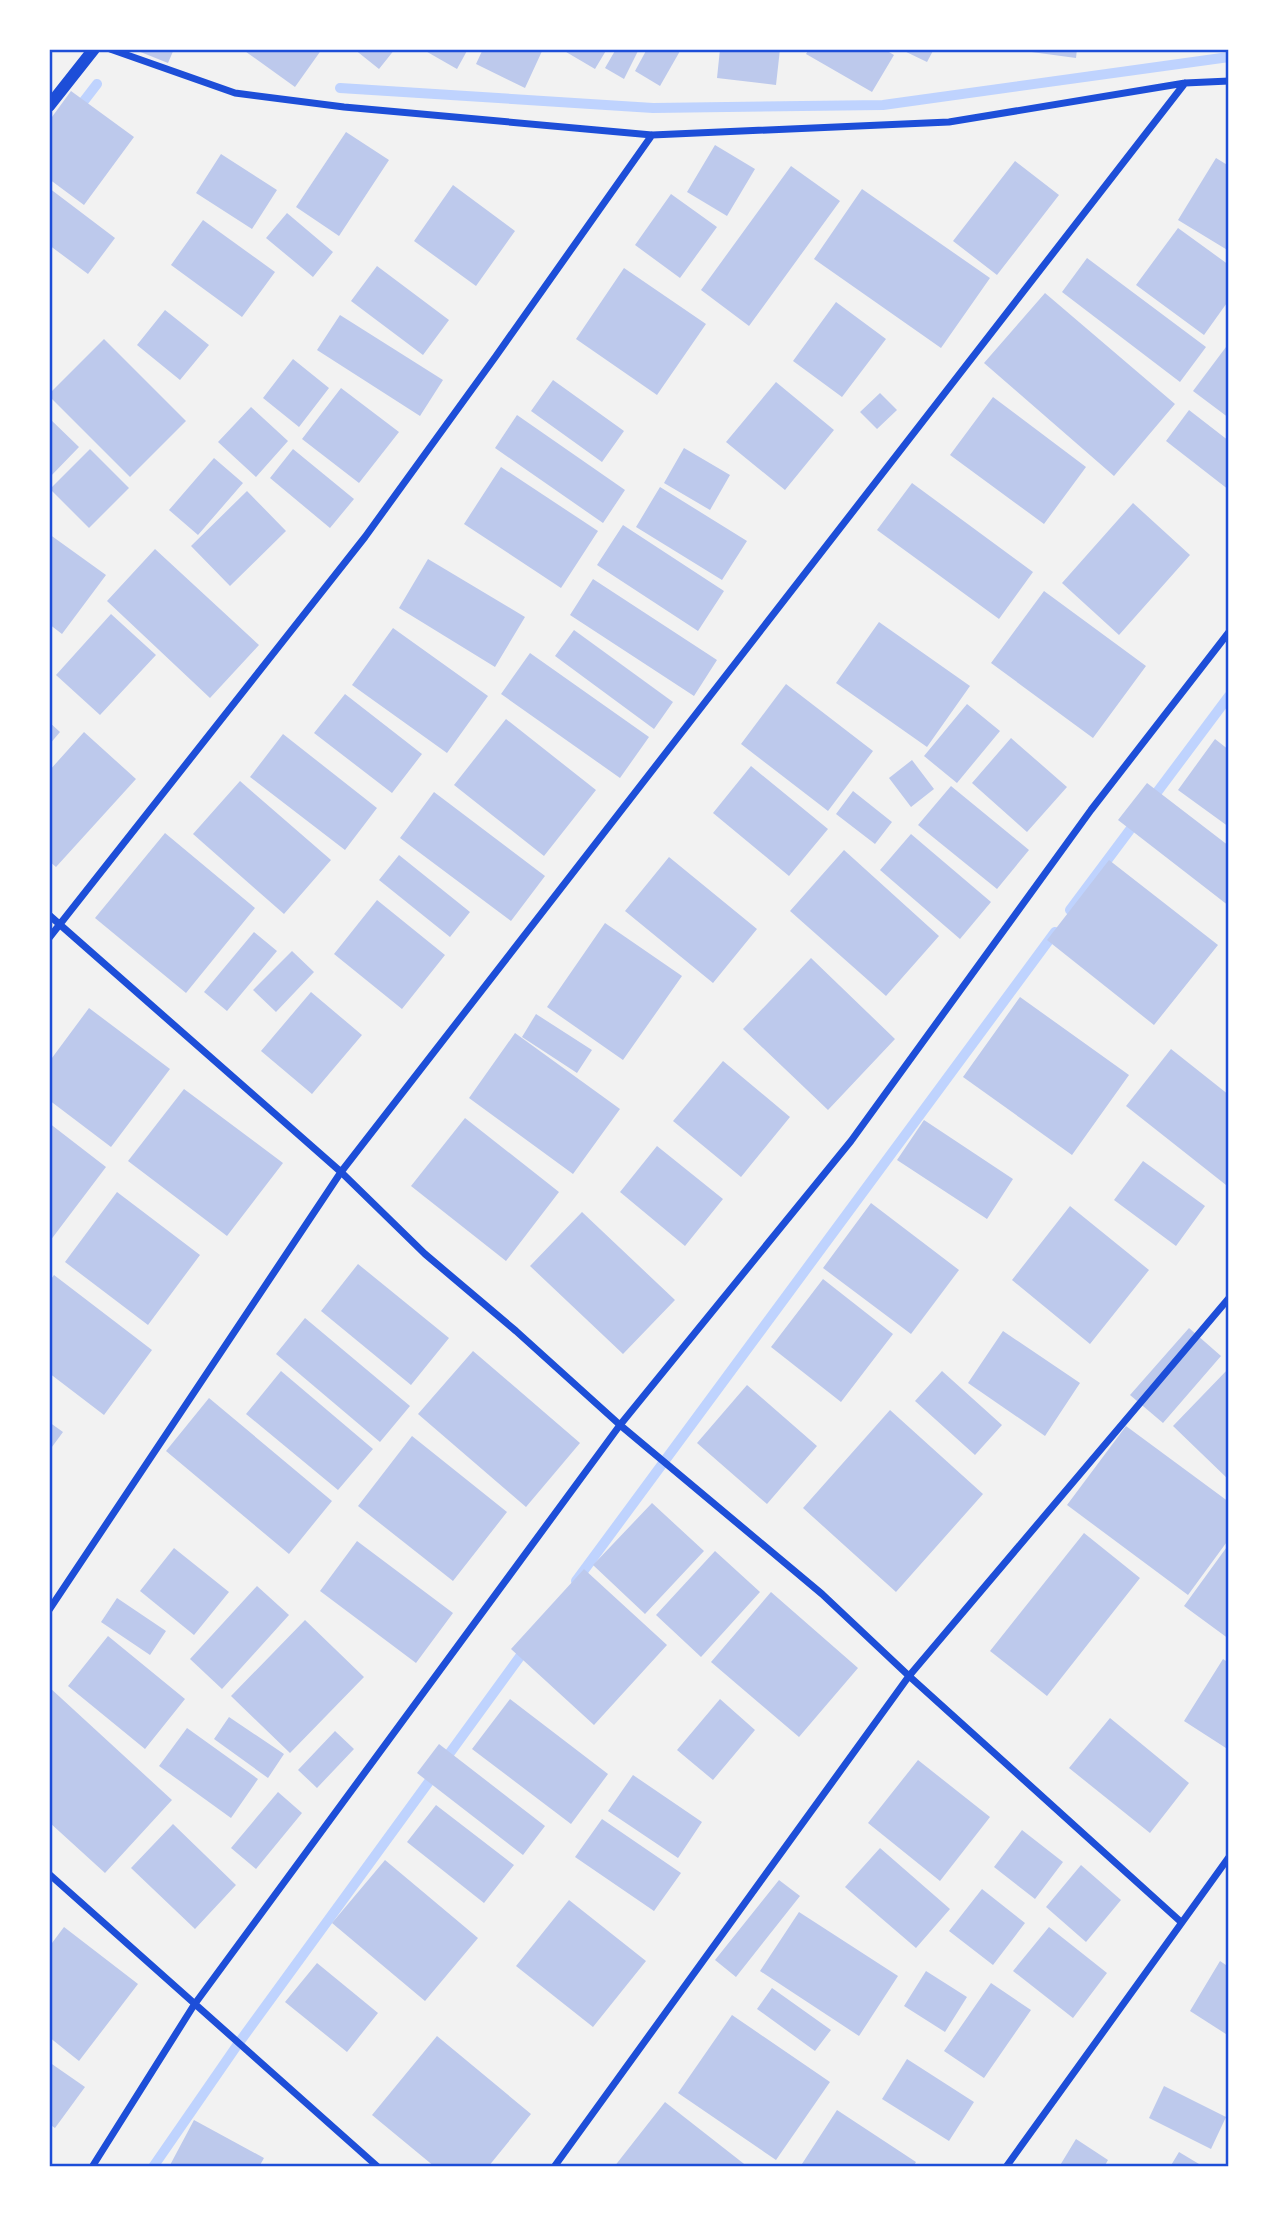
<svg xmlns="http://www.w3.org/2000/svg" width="1278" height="2216" font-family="'Fira Sans Condensed',sans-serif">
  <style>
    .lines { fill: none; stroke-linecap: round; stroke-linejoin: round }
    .stream { stroke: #bfd3fe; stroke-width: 10 }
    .building { fill: #bdc9ec }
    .minor { stroke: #1d4ed8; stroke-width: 7 }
    .tertiary { stroke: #1d4ed8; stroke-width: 12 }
    .neatline { fill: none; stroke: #1d4ed8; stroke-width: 2.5 }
  </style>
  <rect width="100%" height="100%" fill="#f2f2f2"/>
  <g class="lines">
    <!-- stream -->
    <path class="stream" d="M340,88L653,108L883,105L1229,57
      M77,110L97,84
      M1149,803L1229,696
      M1070,910L1138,819
      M576,1581L1055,932
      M153,2167L238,2044L527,1647"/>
  </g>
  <!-- building -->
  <path class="building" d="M133,49H174L168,63Z
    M242,49H322L295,87Z
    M354,49H395L379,69Z
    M422,49H468L457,69Z
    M483,49H543L525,88L476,64Z
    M561,49H607L595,69Z
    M616,49H639L624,79L605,68Z
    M647,49H677L680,51L660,86L635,71Z
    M720,49H780L776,85L717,78Z
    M809,49H884L894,55L872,92L806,54Z
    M900,49H934L927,62Z
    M1024,49H1077L1076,58L1024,51Z
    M71,91L134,137L84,205L49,179V121Z
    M346,132L389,160L339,236L296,207Z
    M715,145L755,169L727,216L687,192Z
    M221,154L277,190L252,229L196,193Z
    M1216,158L1229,166V251L1178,220Z
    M1015,161L1059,195L997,275L953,241Z
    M791,166L840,201L749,326L701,290Z
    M453,185L515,231L476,286L414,241Z
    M49,188L115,238L88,274L49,245Z
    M862,189L990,278L941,348L814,259Z
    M671,194L717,227L680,278L635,245Z
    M287,213L333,252L313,277L266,238Z
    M203,220L275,272L242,317L171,265Z
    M1178,228L1229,265V300L1204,335L1136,285Z
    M1087,258L1206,347L1180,382L1062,292Z
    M377,266L449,320L423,355L351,301Z
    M624,268L706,324L657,395L576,339Z
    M1045,293L1175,404L1114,476L984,363Z
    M836,302L886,339L842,397L793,361Z
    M165,310L209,345L180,380L137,345Z
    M340,315L443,380L420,416L317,350Z
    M104,339L186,421L130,477L49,396V394Z
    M1229,343V418L1193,391Z
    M293,359L329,388L299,427L263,398Z
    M553,380L624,431L602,462L531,411Z
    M776,382L834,430L785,490L726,442Z
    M341,388L399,432L359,483L302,439Z
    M880,393L897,410L877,429L860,412Z
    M993,397L1086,467L1044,524L950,455Z
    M251,407L288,441L256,477L218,442Z
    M1189,410L1229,441V490L1166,441Z
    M517,415L625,490L603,523L495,448Z
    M49,418L79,447L49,478Z
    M684,448L730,475L710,510L664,483Z
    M90,449L129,488L89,528L50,489Z
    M293,449L354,499L330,528L270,478Z
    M214,458L243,483L198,535L169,510Z
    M501,467L598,531L561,588L464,524Z
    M912,483L1033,572L999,619L877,530Z
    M660,487L747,541L722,580L636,527Z
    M247,491L286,531L230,586L191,546Z
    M1133,503L1190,555L1119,635L1062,583Z
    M623,525L724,591L698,631L597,565Z
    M49,534L106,575L62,634L49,624Z
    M155,549L259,645L210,698L107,601Z
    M428,559L525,617L495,667L399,608Z
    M593,579L717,660L694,696L570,615Z
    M1044,591L1146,666L1093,738L991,663Z
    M111,614L156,655L100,715L56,675Z
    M879,622L970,686L927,747L836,683Z
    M393,628L488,696L447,753L352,685Z
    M574,630L673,702L654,729L555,656Z
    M530,653L649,737L620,778L501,694Z
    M786,684L873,751L828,811L741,744Z
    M345,694L422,754L392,793L314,733Z
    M967,704L1000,731L957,783L924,756Z
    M506,719L596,790L544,856L454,785Z
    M49,722L60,732L49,745Z
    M84,732L136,779L56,867L49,861V771Z
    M283,734L377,808L345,850L250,777Z
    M1011,738L1067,787L1027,832L972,783Z
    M1215,739L1229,750V827L1178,790Z
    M912,760L934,789L911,807L889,778Z
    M751,766L828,829L789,876L713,813Z
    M240,781L331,860L284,914L193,834Z
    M1147,783L1229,846V906L1118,820Z
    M951,786L1029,850L997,889L918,825Z
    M853,791L892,822L875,844L836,814Z
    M434,792L545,876L511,921L400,838Z
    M165,833L255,908L186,993L95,918Z
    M911,834L991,902L960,939L880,870Z
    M844,850L939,936L886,996L790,911Z
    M399,855L470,912L450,937L379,880Z
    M669,857L757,929L713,983L625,911Z
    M1109,860L1218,945L1154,1025L1047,940Z
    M377,900L445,955L402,1009L334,954Z
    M605,923L682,976L623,1060L547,1007Z
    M254,932L277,951L227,1011L204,992Z
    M292,951L314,972L276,1012L253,990Z
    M811,958L895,1039L828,1110L743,1029Z
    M311,992L362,1035L312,1094L261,1051Z
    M1020,997L1129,1075L1072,1155L963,1077Z
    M89,1008L170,1069L111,1147L49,1100V1062Z
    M536,1014L592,1050L577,1073L522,1037Z
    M515,1033L620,1109L573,1174L469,1098Z
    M1171,1049L1229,1095V1181L1226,1185L1126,1106Z
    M723,1061L790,1117L741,1177L673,1121Z
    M184,1089L283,1163L227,1236L128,1161Z
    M465,1118L559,1192L506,1261L411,1186Z
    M924,1120L1013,1179L987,1219L897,1160Z
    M49,1123L106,1167L50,1241L49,1240Z
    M657,1146L723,1199L685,1246L620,1192Z
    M1143,1161L1205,1206L1176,1246L1114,1200Z
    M117,1192L200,1255L148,1325L65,1262Z
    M871,1203L959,1270L911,1334L823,1268Z
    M1070,1206L1149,1270L1090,1344L1012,1280Z
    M582,1212L675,1300L623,1354L530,1266Z
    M358,1264L449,1338L411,1385L321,1311Z
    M54,1275L152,1350L104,1415L49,1373V1282Z
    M823,1279L893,1334L841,1402L771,1347Z
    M305,1318L410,1406L380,1442L276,1354Z
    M1189,1328L1221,1356L1163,1423L1130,1395Z
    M1003,1331L1080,1383L1045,1436L968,1383Z
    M473,1351L580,1443L526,1507L418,1414Z
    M1229,1368V1480L1173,1426Z
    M281,1371L373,1449L338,1490L246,1414Z
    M942,1371L1002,1425L975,1455L915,1401Z
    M747,1385L817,1446L767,1504L697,1443Z
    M209,1398L332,1501L289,1554L166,1451Z
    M890,1410L983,1494L896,1592L803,1508Z
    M49,1422L63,1432L49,1451Z
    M1126,1426L1229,1502V1539L1188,1595L1067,1505Z
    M412,1436L507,1512L453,1581L358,1506Z
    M652,1503L704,1551L645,1614L593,1565Z
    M1084,1533L1140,1578L1047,1696L990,1651Z
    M357,1541L453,1613L416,1663L320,1591Z
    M1229,1544V1639L1184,1606Z
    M174,1548L229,1592L194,1635L140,1591Z
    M715,1551L760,1592L701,1657L656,1615Z
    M584,1569L667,1645L594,1725L511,1649Z
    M257,1586L289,1615L222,1689L190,1659Z
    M771,1592L858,1668L799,1737L711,1662Z
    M117,1598L166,1631L150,1655L101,1622Z
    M305,1620L364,1677L290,1753L231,1696Z
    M108,1636L185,1699L145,1749L68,1686Z
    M1223,1659L1229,1663V1750L1184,1721Z
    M49,1687L172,1800L105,1873L49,1822Z
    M510,1699L608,1774L571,1824L472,1749Z
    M720,1699L755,1730L713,1780L677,1750Z
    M229,1717L284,1754L268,1778L214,1739Z
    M1110,1718L1189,1783L1150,1833L1069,1768Z
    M187,1728L258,1779L231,1818L159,1766Z
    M335,1731L354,1749L317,1788L298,1770Z
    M439,1744L545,1826L523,1855L417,1773Z
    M918,1760L990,1817L940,1881L868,1823Z
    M633,1775L702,1822L678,1858L608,1811Z
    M278,1792L302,1813L256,1869L231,1848Z
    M436,1805L514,1865L484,1903L407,1842Z
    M602,1819L681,1873L654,1911L575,1857Z
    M173,1824L236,1885L195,1929L131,1868Z
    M1022,1830L1063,1862L1035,1899L994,1867Z
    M880,1848L950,1909L916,1948L845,1887Z
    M385,1860L478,1938L425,2001L332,1923Z
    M1081,1865L1121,1900L1086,1942L1046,1907Z
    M779,1880L800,1896L736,1977L715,1960Z
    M982,1889L1025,1923L993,1965L949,1931Z
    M569,1900L646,1961L593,2027L516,1966Z
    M799,1912L898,1976L859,2036L760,1971Z
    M64,1927L138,1984L79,2061L49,2037V1947Z
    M1049,1927L1107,1973L1073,2018L1013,1971Z
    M1220,1961L1229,1967V2036L1190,2011Z
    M317,1963L378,2013L347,2052L285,2002Z
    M926,1971L967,1997L945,2032L904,2006Z
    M991,1983L1031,2010L984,2078L944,2051Z
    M772,1988L831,2030L815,2051L757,2009Z
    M732,2015L830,2082L776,2160L678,2093Z
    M437,2036L531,2114L488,2167H435L372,2115Z
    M907,2059L974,2102L949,2141L882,2099Z
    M49,2062L85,2087L55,2128L49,2124Z
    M1164,2086L1226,2117L1211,2149L1149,2118Z
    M665,2102L748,2167H614Z
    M837,2110L916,2162L913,2167H800Z
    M194,2120L264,2158L259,2167H169Z
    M1076,2139L1108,2160L1104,2167H1059Z
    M1179,2152L1204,2167H1170Z"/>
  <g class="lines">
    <!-- minor -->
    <path class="minor" d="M110,49L235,93L344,107L652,135L949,122L1185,83L1229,81
      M49,915L341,1172L425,1254L516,1331L620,1425L822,1594L909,1676L1181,1922
      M49,938L365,537L496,356L652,135
      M49,1610L341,1172L1185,83
      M49,1874L378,2167
      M92,2167L194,2005L620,1425L851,1141L1091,810L1229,632
      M554,2167L909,1676L1229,1298
      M1006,2167L1229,1857"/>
    <!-- tertiary -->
    <path class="tertiary" d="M49,106L94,49"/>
  </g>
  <!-- border -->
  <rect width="1278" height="2216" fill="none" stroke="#ffffff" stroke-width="102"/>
  <rect x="51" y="51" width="1176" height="2114" class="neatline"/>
</svg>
